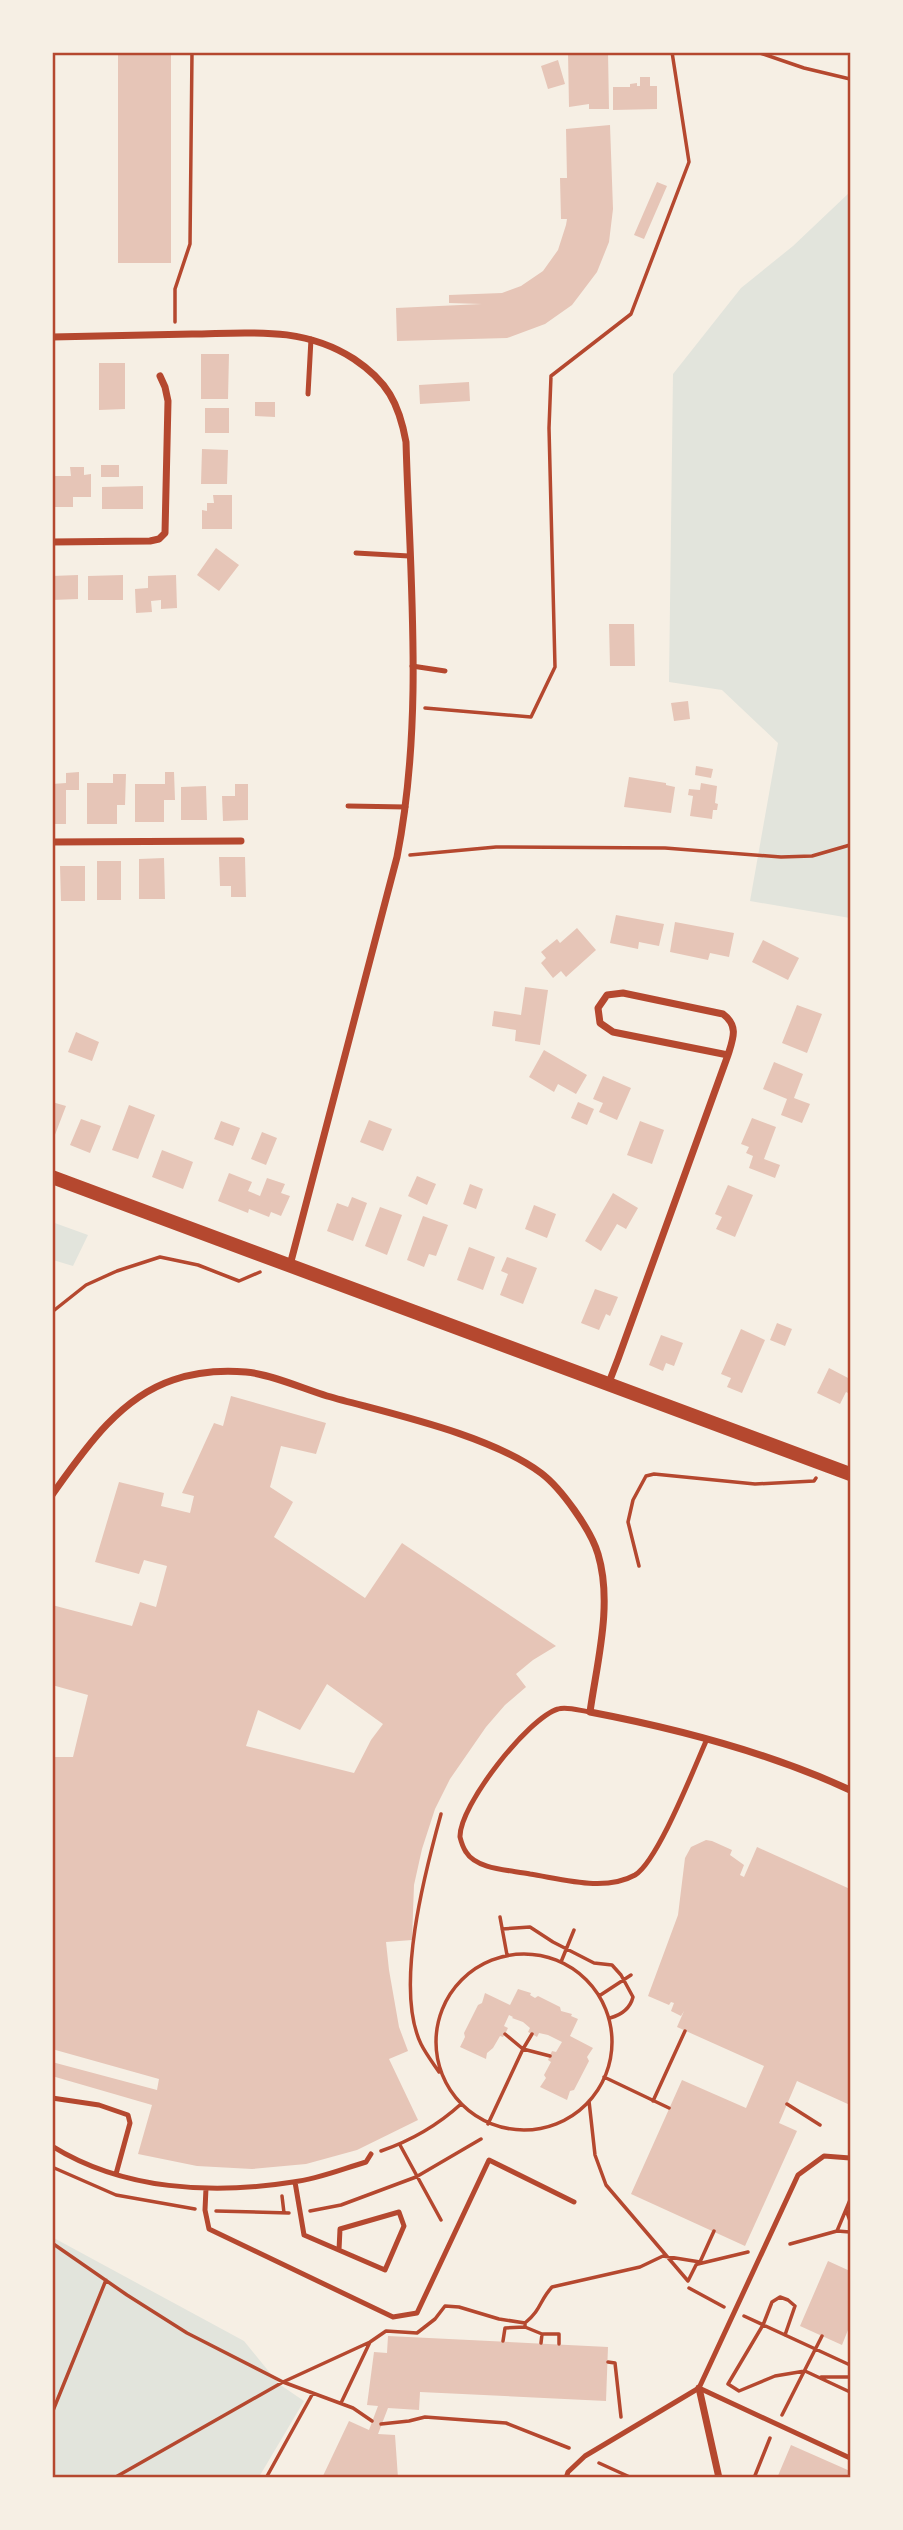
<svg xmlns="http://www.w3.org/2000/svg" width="903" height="2530" font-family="Rubik,sans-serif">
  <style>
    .green { fill: #e2e4dc }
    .building { fill: #e6c5b7; fill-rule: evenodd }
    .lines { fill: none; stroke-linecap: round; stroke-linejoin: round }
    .path { stroke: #b5482f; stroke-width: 3.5 }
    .service { stroke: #b5482f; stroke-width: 5 }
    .minor { stroke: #b5482f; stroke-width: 7 }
    .secondary { stroke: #b5482f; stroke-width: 14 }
    .neatline { fill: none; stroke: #b5482f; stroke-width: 2.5 }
  </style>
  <rect width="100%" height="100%" fill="#f6efe4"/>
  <!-- green -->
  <path class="green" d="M850,192V918L750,901L778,743L722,690L669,682L673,374L741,288L793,246Z
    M52,1222L88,1235L73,1266L53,1260Z
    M52,2237L244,2341L279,2384L304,2401L259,2477H53Z"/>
  <!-- building -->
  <path class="building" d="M118,52H171V263H118Z
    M568,52H608L609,109H589V104L569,107Z
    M558,60L565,84L548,89L541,66Z
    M640,77H650V86H657V109L613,110V87H630V84L637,83V86H640Z
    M610,125L613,209L609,242L597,272L572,305L545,324L507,338L397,341L396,308L482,304L449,303V295L502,293L521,286L543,271L558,250L566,225L567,219H561L560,178H567L566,129Z
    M657,182L667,186L644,239L634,235Z
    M201,354H229L228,399H201Z
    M99,363H125V409L99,410Z
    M469,382L470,401L420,404L419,385Z
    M255,402H275V417L255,416Z
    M205,408H229V433H205Z
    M202,449L228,450L227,484H201Z
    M101,465H119V477H101Z
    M70,467H84V475L91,474V497H73V507H52V476H71Z
    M143,486V509H102V487Z
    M213,495H232V529H202V510L207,511V503H214Z
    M216,548L239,565L219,591L197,575Z
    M78,575V599L52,600V576Z
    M123,575V600H88V576Z
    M176,575L177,608L161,609V600L151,601L152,612L136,613L135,589L148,588V576Z
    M609,624H634L635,666H610Z
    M688,701L690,719L674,721L671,703Z
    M696,766L713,769L711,778L695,775Z
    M79,772V790H66V824H52V784L66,783V773Z
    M165,772H174L175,800H164V822H135V784H165Z
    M113,774H126L125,805H117V824H87V783H113Z
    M629,777L666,783V785L675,787L671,813L624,807Z
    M701,783L717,786L715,803L718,804L717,810H713L712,819L690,816L693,796L688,795L689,789L700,790Z
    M235,784H248V820L223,821L222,796H235Z
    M206,786L207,820H181V787Z
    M219,857H245L246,897H231V886H220Z
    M164,858L165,899H139V859Z
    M97,861H121V900H97Z
    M60,866H85V901H61Z
    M616,915L664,924L659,946L639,942L638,949L610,943Z
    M675,922L734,933L729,957L710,953L708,960L670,952Z
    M577,928L596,950L566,977L561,971L553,978L541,963L546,958L541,952L557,939L560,943Z
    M763,940L799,958L788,980L752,962Z
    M525,987L548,990L540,1045L515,1041L516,1030L492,1026L494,1011L521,1015Z
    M797,1005L822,1014L807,1053L782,1043Z
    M76,1032L99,1042L92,1061L68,1052Z
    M544,1050L587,1075L576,1094L558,1084L554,1092L529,1077Z
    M774,1062L803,1074L794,1098L810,1104L802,1123L781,1115L787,1099L763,1089Z
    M603,1076L631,1088L617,1120L599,1112L603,1103L593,1099Z
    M52,1102L66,1106L53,1140H52Z
    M578,1102L594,1109L587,1125L571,1118Z
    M129,1105L155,1115L138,1159L112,1150Z
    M752,1118L776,1127L764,1159L780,1165L775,1178L749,1168L753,1156L746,1153L749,1147L741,1144Z
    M81,1119L101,1126L90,1153L70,1145Z
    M369,1120L392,1129L383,1151L360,1142Z
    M221,1121L240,1128L233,1146L214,1139Z
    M640,1121L664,1130L652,1164L627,1155Z
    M262,1132L277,1138L266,1165L251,1159Z
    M162,1150L193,1162L183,1189L152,1177Z
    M229,1173L252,1182L248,1191L260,1196L267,1178L285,1184L281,1193L290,1196L281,1216L271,1212L269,1217L249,1209L248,1213L218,1201Z
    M417,1176L436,1184L427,1205L408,1196Z
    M470,1184L483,1189L476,1209L463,1204Z
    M728,1185L753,1195L735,1237L716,1229L722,1217L715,1214Z
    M613,1193L638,1208L626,1229L617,1224L601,1251L585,1241Z
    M352,1197L367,1203L353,1241L327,1231L337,1203L348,1207Z
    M534,1205L556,1214L547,1238L525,1229Z
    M380,1207L402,1215L387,1255L365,1246Z
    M423,1216L448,1225L436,1256L429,1254L424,1267L407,1260Z
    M469,1247L495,1257L483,1290L457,1280Z
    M507,1257L537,1268L523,1304L500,1295L508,1274L501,1271Z
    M595,1289L618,1297L610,1316L606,1314L599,1330L581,1323Z
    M777,1323L792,1329L785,1346L770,1340Z
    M741,1329L765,1340L742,1393L727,1387L731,1378L721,1374Z
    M661,1335L683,1343L674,1366L666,1363L663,1371L649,1365Z
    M829,1368L850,1379V1394L846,1392L840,1404L817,1393Z
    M231,1396L326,1423L316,1454L281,1446L270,1487L293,1502L274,1537L365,1598L402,1543L556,1646L533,1660L516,1674L526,1687L505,1705L486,1727L450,1779L435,1809L422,1849L414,1885L412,1940L386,1942L389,1970L399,2027L408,2051L389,2059L418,2120L357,2150L306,2164L252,2169L197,2166L138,2154L152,2105L52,2076V2062L157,2090L159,2079L52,2049V1757H73L88,1695L52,1685V1605L132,1626L140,1602L156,1607L167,1566L144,1560L139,1574L95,1562L119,1482L164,1493L161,1506L190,1513L194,1496L182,1493L214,1423L223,1426ZM327,1684L383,1724L371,1740L354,1773L246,1746L258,1710L300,1730Z
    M706,1840L712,1841L732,1850L730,1855L744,1865L740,1875L744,1877L757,1847L850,1889V2105L797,2081L779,2123L797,2131L745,2246L631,2194L682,2080L746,2108L764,2066L677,2027L684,2011L681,2016L671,2011L674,2003L671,2002L669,2005L648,1996L678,1915L685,1858L691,1847Z
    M518,1989L531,1993L530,1995L535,1998L538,1996L560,2007L561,2011L572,2014L571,2016L578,2019L570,2036L593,2048L587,2057L589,2061L574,2090L570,2091L567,2100L540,2087L546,2078L544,2075L551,2062L548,2060L552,2051L556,2052L562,2042L548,2035L539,2033L537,2037L532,2034L528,2032L530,2028L523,2022L512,2018L513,2017L509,2015L504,2026L508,2028L505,2034L503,2037L500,2036L493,2048L487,2053L486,2059L460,2047L465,2037L464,2033L478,2005L482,2003L485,1993L510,2005Z
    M828,2261L850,2271V2325L842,2345L800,2326Z
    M388,2336L608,2347L606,2401L420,2392L419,2410L388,2408L378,2434L395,2435L398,2478H322L349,2421L369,2430L378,2406L367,2405L374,2352L387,2353Z
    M791,2445L850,2471V2478H777Z"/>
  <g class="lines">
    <!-- path -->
    <path class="path" d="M757,52L804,68L850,79
      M175,322V289L190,244L192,52
      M425,708L531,717L555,667L549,428L551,376L631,314L689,162L672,52
      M410,855L496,847L665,848L781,857L812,856L850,845
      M52,1312L86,1285L117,1271L160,1257L198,1265L239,1281L260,1272
      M639,1566L628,1522L633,1500L646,1476L654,1474L755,1484L814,1481L816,1478
      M500,1917L507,1955
      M502,1929L530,1927L553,1942L594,1963L612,1965L621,1975L633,1997C630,2009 621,2015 610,2018
      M436 2042a88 88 0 1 1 176 0a88 88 0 1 1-176 0Z
      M561,1962L574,1930
      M599,1996L631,1975
      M532,2034L523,2049L550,2056
      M439,2072C433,2063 426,2054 421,2044C394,1988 425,1872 441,1814
      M604,2077L669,2108
      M589,2101L595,2155L606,2185L688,2281L696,2265L700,2262L714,2231
      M653,2101L685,2031
      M787,2104L820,2125
      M488,2124L523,2049L505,2034
      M400,2145L441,2220
      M381,2151C410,2141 438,2125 461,2104
      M52,2167L116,2195L195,2209
      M282,2196L284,2213
      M846,2210L850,2221
      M216,2211L289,2213
      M310,2211L341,2205L416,2177L481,2139
      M837,2231L850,2200
      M52,2243L127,2295L187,2333L283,2382L353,2408L372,2421
      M790,2244L837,2231L850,2232
      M698,2264L748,2252
      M689,2288L724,2307
      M744,2316L850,2365
      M785,2335L795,2306L788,2300L780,2297L772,2302L763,2325L728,2384L739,2391L775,2376L805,2371L850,2392
      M503,2341L505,2328L525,2327
      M541,2343L542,2334
      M559,2344V2334H542L525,2327V2323C542,2309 539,2301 552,2287L640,2267L663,2256L700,2262
      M608,2362L615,2363L621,2417
      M821,2377H850
      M341,2403L370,2342L386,2331L417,2333L435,2319L445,2306L459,2307L499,2319L525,2323
      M52,2413L106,2280
      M782,2415L822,2336
      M381,2424L409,2421L425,2417L506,2423L569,2448
      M599,2463L632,2478
      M114,2478L283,2382L370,2342
      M266,2478L313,2393
      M754,2478L770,2438"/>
    <!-- service -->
    <path class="service" d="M308,394L311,339
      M356,553L409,556
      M412,666L445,671
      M348,806L406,807
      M590,1712C581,1711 567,1706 558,1709C528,1718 459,1806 460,1837C461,1841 464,1849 466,1852C477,1870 511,1870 530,1874C562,1879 605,1892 635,1875C658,1861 694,1768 707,1739
      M52,2098L99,2105L128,2115L130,2123L116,2174
      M52,2146C123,2190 212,2195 293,2182C318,2179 342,2169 366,2162L371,2154
      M295,2182L304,2235L385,2270L404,2226L399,2212L340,2229L339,2250
      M206,2188L205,2210L209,2229L393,2317L417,2313L489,2160L574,2202
      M699,2388L850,2458
      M566,2478L568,2472L585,2456L699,2388L798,2175L824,2156L850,2158"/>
    <!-- minor -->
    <path class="minor" d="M52,337C99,336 146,335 192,334C251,333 303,326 354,359C387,381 399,403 406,442C410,580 424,720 397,857L290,1265
      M52,542L150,541L159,539L165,533L168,401L165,387L160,376
      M52,842L241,841
      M608,1385L618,1359L728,1055C733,1039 739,1026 723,1014L623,993L607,995L598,1008L600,1023L613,1032L728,1055
      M52,1495C84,1450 119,1398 173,1380C196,1372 222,1370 246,1372C270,1374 304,1389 327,1396C391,1414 488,1434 541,1473C561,1488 591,1530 598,1554C613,1604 597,1662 590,1712C679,1729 768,1752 850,1790
      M699,2388L719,2478"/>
    <!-- secondary -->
    <path class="secondary" d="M52,1177L850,1474"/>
  </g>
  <!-- border -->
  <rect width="903" height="2530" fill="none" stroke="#f6efe4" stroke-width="108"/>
  <rect x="54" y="54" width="795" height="2422" class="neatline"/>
</svg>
